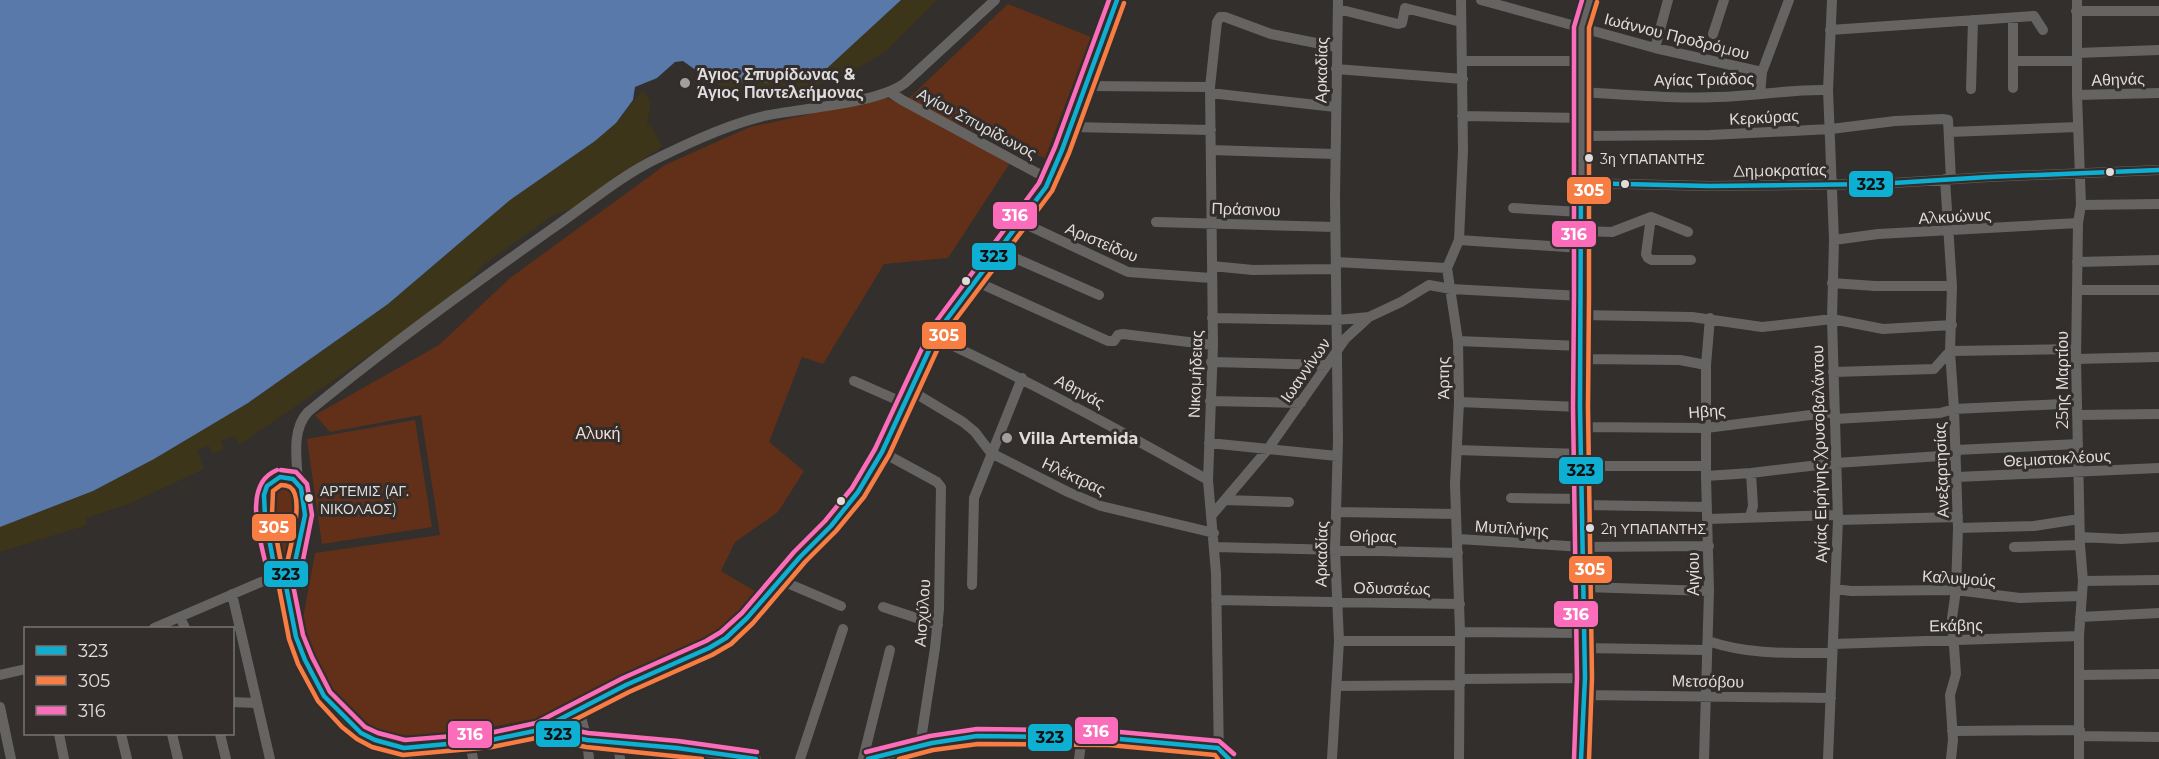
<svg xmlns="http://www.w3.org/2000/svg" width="2159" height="759" font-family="Montserrat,sans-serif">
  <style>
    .green { fill: #623018 }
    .sand { fill: #3d3519 }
    .water { fill: #5879a9 }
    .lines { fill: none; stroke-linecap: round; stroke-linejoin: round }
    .minor { stroke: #656463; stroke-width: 10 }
    .major { stroke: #6f6d6e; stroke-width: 12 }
    .bus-1-casing { stroke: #332e2c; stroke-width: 9 }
    .bus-2-casing { stroke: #332e2c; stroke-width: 9 }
    .bus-3-casing { stroke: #332e2c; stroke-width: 9 }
    .bus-1 { stroke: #0dafd3; stroke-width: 4.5 }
    .bus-2 { stroke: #f77d43; stroke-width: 4.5 }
    .bus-3 { stroke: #fb6dba; stroke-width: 4.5 }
    .poi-dot { fill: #a29f9e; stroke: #332e2c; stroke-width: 2 }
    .bus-dot { fill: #dfdcdb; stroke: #332e2c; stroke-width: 2 }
    .labels { text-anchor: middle; stroke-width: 6; stroke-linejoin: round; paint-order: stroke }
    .bus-label { font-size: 14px; fill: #dfdcdb; stroke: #332e2c; text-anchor: start }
    .street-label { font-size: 16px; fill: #dfdcdb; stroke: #332e2c }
    .poi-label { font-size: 16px; font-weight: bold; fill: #dfdcdb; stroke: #332e2c; text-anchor: start }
    .park-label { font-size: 16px; fill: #f2ded6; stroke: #332e2c }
    .line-badge { stroke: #332e2c; stroke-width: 2 }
    .badge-label { font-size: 16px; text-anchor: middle; font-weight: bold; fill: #fff }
    .pale-badge-label { font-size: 16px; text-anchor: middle; font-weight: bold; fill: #111 }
  </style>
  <rect width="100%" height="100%" fill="#322f2d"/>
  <!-- green -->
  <path class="green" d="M1008,4L1091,37L1045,158C998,141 951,124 908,99Z
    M884,98L895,100L1010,163L948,258L884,264L823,364L802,357L769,442L804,471L778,512L735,542L721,571L758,593L740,620L672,659L535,719L413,741L378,733L336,698L321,672L302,624L315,553L440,535L421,415L330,432L315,415L439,345L510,278L665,165L750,127Z
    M415,420L432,527L322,544L307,439Z
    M284,484C309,491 295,541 292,560L288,565L284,566L280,562L268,498L275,486Z"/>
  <!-- sand -->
  <path class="sand" d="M901,0H937L885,52L848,74L800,91L735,93L710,81L759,83L787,81L824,71Z
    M643,90L651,103L647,124L651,125L662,146L582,204L552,216L483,265L453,298L239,445L235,436L221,441L224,449L212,454L209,446L197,450L204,469L129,504L86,518L87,525L0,552V527L2,525L93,491L154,459L248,403L388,304L510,200L595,141L616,123Z"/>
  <!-- water -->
  <path class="water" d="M0,0H901L824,71L787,81L759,83L711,81L683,61L675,62L657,78L635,87L633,100L616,123L595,141L510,200L388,304L248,403L154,459L93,491L0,527Z"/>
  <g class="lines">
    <!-- minor -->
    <path class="minor" d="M1481,0L1655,48L1762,72
      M2077,0V95L2081,205L2078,223L2076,359L2080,545L2083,581L2079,636V759
      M1338,9L1398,24L1402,23L1405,8L1461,22
      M2076,11H2159
      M2013,18V88
      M1830,30L2034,16L2043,30
      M1713,34L1724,0
      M1655,48L1668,0
      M2077,53L2159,50
      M1463,61H1581
      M2013,61H2077
      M1336,69L1463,79
      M1086,86L1210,87
      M1971,89L1973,20
      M890,92L902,100L1050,180
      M1581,92C1633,95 1685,100 1737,96C1768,94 1798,89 1828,90
      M1210,93L1335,107
      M1760,94L1762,72L1789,0
      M2077,95L2159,93
      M1462,116L1581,118
      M1071,127L1211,130
      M1949,132L2078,127
      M1581,136L1710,135L1831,129L1895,121L1943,119L1948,120L1951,179
      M1211,150L1335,154
      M1945,179L1952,286L1950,351L1954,409L1958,528L1956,590L1952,618L1956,674L1950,695L1953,740L1951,759
      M1581,183L1709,186L1878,184L1988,177L2159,170
      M2081,205L2159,204
      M1513,208L1581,212
      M1651,217L1646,254L1648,258L1652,260H1691
      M1021,222L1128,272L1211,278
      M1156,222L1335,227
      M1581,231L1612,232L1651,217L1688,232
      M1459,240L1581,248
      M1834,240L1878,234L2078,223
      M999,251L1099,295
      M1336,262L1447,268
      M2077,262L2159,260
      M1212,266L1253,270L1336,269
      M975,281L1108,341H1114L1118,335L1123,334L1213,345
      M1832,283L1875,286H1952
      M2077,290H2159
      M1581,315L1692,317L1762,327L1832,319L1883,329L1952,325
      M1212,318L1337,320L1369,317
      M934,337C1028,380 1118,429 1208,480
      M1458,341L1581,346
      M1581,359L1680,360L1706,365
      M2076,359L2159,357
      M1211,362L1327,365
      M1833,372L1934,369L1950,351L2076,349
      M854,381L904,403
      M910,390L963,422L975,432L991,453L1068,492L1101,506L1214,533
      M1210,401L1301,403
      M1459,402L1580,407
      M2077,415L2159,414
      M1835,419L1940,413L1954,409L2062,404
      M1581,427L1706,428L1835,412
      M1209,443L1337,456
      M1457,450L1582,454
      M1956,450L2078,444
      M882,452L937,482L941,487L939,609L935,648L920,746
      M1582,466H1706
      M1706,476L1751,473L1836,463L1956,455
      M1957,477L2159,468
      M298,483C297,460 291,430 308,412C387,347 472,285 556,226C589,203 622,175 658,158C690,142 729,124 764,116C801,108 877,104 905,83L995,0
      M1511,498L1583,499
      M1225,500L1289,502
      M1582,505L1707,507
      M1337,512L1456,514
      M1212,515L1268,449L1346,338L1369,317L1401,302L1429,285L1451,289L1582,296
      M1750,517L1753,506L1751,473
      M1708,519L1838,515
      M1838,520L1958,517
      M1958,528L2034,526L2079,519
      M2080,537L2121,539L2159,537
      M1458,539L1583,547L1709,546
      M1215,547L1458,553
      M2014,547L2080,545
      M284,576C288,596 291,616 295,635C309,689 348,737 404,748
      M780,580L841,606
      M2083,581L2159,580
      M972,585L974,498L1022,378
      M1584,587L1709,591
      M1835,589L1851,591L1956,590L2020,598L2082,596
      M232,594L270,759
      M1216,600L1460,604
      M883,607L938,625
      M180,617L185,628
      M2080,617L2159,613
      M154,628L261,582L284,576L294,567C300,541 314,507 298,483C291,478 284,475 276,479C268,482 264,488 263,497C261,516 271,551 275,571L278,575L284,576
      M1460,632L1584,633
      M1339,641H1460
      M1708,641C1749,655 1790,653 1832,653
      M1833,644L2079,636
      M1584,648L1706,650
      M0,675L26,669
      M2079,675L2159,674
      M1460,679L1585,678
      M1337,686L1460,685
      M1584,695L1831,698
      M232,702L257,703
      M0,707L11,759
      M579,709L587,740L589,759
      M539,730L587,740L677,748L756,759
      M1952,731L2080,730
      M59,734L64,759
      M121,734L127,759
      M172,734L178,759
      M220,734L226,759
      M2080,736L2159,737
      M470,742L473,759
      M618,742L620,759
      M800,759L843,629
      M863,759L890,650
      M868,759L932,743L977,736L1109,738L1218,748L1229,759
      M1079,759L1082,737
      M1219,759L1216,573L1208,480L1213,345L1210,87L1217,22L1220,17H1225L1271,34L1336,47
      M1332,759L1339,641L1335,550L1338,440L1335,198L1338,0
      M1459,759L1460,632L1455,484L1459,402L1458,341L1447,268L1459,240L1463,150L1461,0
      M1581,759L1585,678L1580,407L1582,296L1581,27L1590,0
      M1704,759L1709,591L1706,476V365L1710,318
      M1828,759L1838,520L1832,319L1834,240L1828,90L1832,0"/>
    <!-- major -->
    <path class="major" d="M406,759L404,748C444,745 486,744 525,734C557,726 587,705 615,690C651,672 693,661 726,637C755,616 775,583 799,557C825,529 847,512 867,478C896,432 909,377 938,331L1048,184L1117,0"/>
    <!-- bus-1 casing -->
    <g class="bus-1-casing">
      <path id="bus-1" d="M280,477L293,479L301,488L305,515L294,567L284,576L278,575L275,571L265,516L264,495L267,486Z
        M284,576L296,637L305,660L324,696L361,733L375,740L404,748L491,740L539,730L626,685L709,648L726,638L747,618L800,557L831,526L858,492L882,452L938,331L1046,187L1062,150L1117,0
        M539,730L587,740L677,748L756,759
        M868,759L932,743L977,736L1109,738L1218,748L1229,759
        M1581,759L1585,678L1580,407L1581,183L1709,186L1878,184L1988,177L2159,170"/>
    </g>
    <!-- bus-2 casing -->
    <g class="bus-2-casing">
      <path id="bus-2" d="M281,485C284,485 288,486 290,487C305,497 290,548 287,563L282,568L272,515L273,491Z
        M277,577L289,639L298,664L318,701L342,727L357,739L372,747L403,755L492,747L541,737L629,692L712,655L731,644L753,623L805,562L836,531L864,497L889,455L944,335L1052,191L1069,153L1124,3
        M537,737L586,747L702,759
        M899,759L933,750L978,744L1109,745L1215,755L1218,759
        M1589,759L1592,678L1588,407L1589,296V28L1597,2"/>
    </g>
    <!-- bus-3 casing -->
    <g class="bus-3-casing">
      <path id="bus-3" d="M277,470C240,485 262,544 268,574L274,581L284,583L301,570L312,515L307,484L296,472L281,470
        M291,575L303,635L312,657L330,692L365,727L378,733L405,740L490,733L536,723L623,678L706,641L721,632L742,613L794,552L825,521L852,488L875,449L932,327L1039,183L1055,147L1109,0
        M541,723L588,733L678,741L757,752
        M866,752L930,736L977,729L1109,731L1219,741L1234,754
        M1574,759L1577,678L1573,407L1574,296V27L1582,0"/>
    </g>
    <!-- bus-1 -->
    <use href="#bus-1" class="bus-1"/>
    <!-- bus-2 -->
    <use href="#bus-2" class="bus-2"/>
    <!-- bus-3 -->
    <use href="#bus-3" class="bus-3"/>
  </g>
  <!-- markers -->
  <g class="poi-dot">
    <circle cx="685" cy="83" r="6"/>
    <circle cx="1007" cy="438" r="6"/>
  </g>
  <g class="bus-dot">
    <circle cx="1589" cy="158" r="5"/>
    <circle cx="2110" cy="172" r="5"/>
    <circle cx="1625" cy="184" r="5"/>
    <circle cx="966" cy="281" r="5"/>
    <circle cx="309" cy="498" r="5"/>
    <circle cx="841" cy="501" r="5"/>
    <circle cx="1590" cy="528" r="5"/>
  </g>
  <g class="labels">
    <!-- bus labels -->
    <g class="bus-label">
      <text x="1600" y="164">3η ΥΠΑΠΑΝΤΗΣ</text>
      <text x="320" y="496">ΑΡΤΕΜΙΣ (ΑΓ.<tspan x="320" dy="18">ΝΙΚΟΛΑΟΣ)</tspan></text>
      <text x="1601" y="534">2η ΥΠΑΠΑΝΤΗΣ</text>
    </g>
    <!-- street labels -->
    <g class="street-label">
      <text transform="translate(1677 36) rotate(14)" y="6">Ιωάννου Προδρόμου</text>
      <text transform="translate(1321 70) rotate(-89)" y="6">Αρκαδίας</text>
      <text transform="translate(1704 79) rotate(-1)" y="6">Αγίας Τριάδος</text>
      <text transform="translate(2118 79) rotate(-2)" y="6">Αθηνάς</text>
      <text transform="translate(1764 117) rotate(-3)" y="6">Κερκύρας</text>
      <text transform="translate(977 123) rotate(28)" y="6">Αγίου Σπυρίδωνος</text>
      <text transform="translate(1780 170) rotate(-1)" y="6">Δημοκρατίας</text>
      <text transform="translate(1246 209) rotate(2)" y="6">Πράσινου</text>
      <text transform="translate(1955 216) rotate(-3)" y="6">Αλκυώνυς</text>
      <text transform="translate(1102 242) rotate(23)" y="6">Αριστείδου</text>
      <text transform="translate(1305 370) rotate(-55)" y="6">Ιωαννίνων</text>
      <text transform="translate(1195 374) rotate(-88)" y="6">Νικομήδειας</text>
      <text transform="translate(1443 378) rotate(-91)" y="6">Άρτης</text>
      <text transform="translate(2062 380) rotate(-90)" y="6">25ης Μαρτίου</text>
      <text transform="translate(1080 391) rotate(28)" y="6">Αθηνάς</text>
      <text transform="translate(1707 411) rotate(-4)" y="6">Ηβης</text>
      <text transform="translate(1819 454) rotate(-91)" y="6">Αγίας Ειρήνης Χρυσοβαλάντου</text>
      <text transform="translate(2057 458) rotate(-3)" y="6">Θεμιστοκλέους</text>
      <text transform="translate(1941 470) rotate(-92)" y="6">Ανεξαρτησίας</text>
      <text transform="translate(1074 476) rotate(25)" y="6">Ηλέκτρας</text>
      <text transform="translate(1512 528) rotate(4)" y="6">Μυτιλήνης</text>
      <text transform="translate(1373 536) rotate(1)" y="6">Θήρας</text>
      <text transform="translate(1321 554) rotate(-89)" y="6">Αρκαδίας</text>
      <text transform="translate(1693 574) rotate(-90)" y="6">Αιγίου</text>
      <text transform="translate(1959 578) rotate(4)" y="6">Καλυψούς</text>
      <text transform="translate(1392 588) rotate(1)" y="6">Οδυσσέως</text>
      <text transform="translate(922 613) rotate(-86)" y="6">Αισχύλου</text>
      <text transform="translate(1956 625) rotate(-1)" y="6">Εκάβης</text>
      <text transform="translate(1708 681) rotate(1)" y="6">Μετσόβου</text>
    </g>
    <!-- poi labels -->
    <g class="poi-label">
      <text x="697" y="80">Άγιος Σπυρίδωνας &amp;<tspan x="697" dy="18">Άγιος Παντελεήμονας</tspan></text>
      <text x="1019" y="444">Villa Artemida</text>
    </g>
    <!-- park labels -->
    <g class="park-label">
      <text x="598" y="439">Αλυκή</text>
    </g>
  </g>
  <g class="line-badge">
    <rect x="1848" y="170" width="46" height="28" rx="6" fill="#0dafd3"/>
    <rect x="1566" y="176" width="46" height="29" rx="6" fill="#f77d43"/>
    <rect x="992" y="201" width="46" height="29" rx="6" fill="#fb6dba"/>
    <rect x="1551" y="220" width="46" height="28" rx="6" fill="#fb6dba"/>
    <rect x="971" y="242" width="46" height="29" rx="6" fill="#0dafd3"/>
    <rect x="921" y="321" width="46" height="29" rx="6" fill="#f77d43"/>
    <rect x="1558" y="456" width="46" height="29" rx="6" fill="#0dafd3"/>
    <rect x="251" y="513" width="46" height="29" rx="6" fill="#f77d43"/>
    <rect x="1568" y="555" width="45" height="29" rx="6" fill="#f77d43"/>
    <rect x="263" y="560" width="46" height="28" rx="6" fill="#0dafd3"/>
    <rect x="1553" y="600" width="46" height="28" rx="6" fill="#fb6dba"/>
    <rect x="1074" y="716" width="45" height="29" rx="6" fill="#fb6dba"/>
    <rect x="535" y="720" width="46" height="28" rx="6" fill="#0dafd3"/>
    <rect x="447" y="720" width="46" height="29" rx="6" fill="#fb6dba"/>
    <rect x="1027" y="723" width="46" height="29" rx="6" fill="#0dafd3"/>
  </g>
  <g class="badge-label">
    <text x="1589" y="196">305</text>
    <text x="1015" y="221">316</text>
    <text x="1574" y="240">316</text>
    <text x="944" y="341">305</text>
    <text x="274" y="533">305</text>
    <text x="1590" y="575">305</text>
    <text x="1576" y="620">316</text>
    <text x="1096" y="737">316</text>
    <text x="470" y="740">316</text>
  </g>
  <g class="pale-badge-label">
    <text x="1871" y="190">323</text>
    <text x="994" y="262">323</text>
    <text x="1581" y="476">323</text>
    <text x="286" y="580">323</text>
    <text x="558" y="740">323</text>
    <text x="1050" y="743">323</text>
  </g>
  <!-- legend -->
  <rect x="24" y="627" width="210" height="108" fill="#332e2c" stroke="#787472" stroke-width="1.5"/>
  <rect x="36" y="646" width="30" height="9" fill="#0dafd3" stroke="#787472" stroke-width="1.5"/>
  <text x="78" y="657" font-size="18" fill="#dfdcdb">323</text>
  <rect x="36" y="676" width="30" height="9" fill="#f77d43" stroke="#787472" stroke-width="1.5"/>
  <text x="78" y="687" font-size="18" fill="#dfdcdb">305</text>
  <rect x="36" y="706" width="30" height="9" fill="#fb6dba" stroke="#787472" stroke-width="1.5"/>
  <text x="78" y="717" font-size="18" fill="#dfdcdb">316</text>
</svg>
